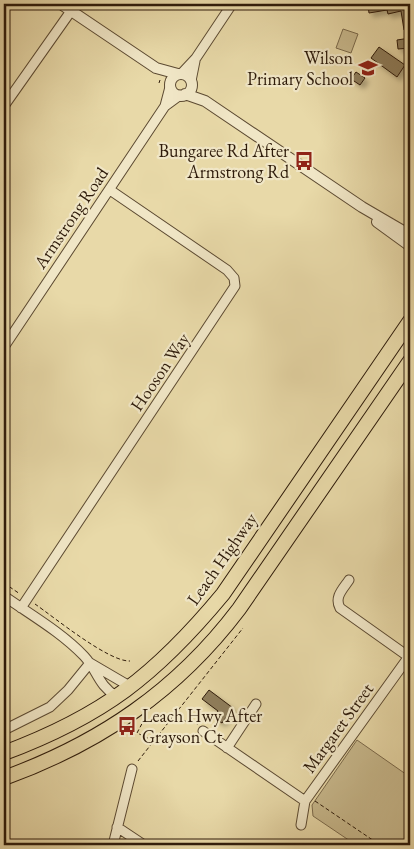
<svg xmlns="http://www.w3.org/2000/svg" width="414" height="849" font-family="'EB Garamond',serif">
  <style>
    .green { fill: #c8b98d; stroke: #7b6a4c }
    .building { fill: #8f7e5c; stroke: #2e1b0a; filter: url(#shadow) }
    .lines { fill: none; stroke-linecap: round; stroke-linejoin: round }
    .minor-casing { stroke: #5c4a32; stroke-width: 11 }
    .tertiary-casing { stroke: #5c4a32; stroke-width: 12 }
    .trunk-casing { stroke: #2e1b0a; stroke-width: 16 }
    .path { stroke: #2e1b0a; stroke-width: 1; stroke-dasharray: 4 2.5; stroke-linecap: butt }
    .minor { stroke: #f0e6c6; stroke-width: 9 }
    .tertiary { stroke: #f0e6c6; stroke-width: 10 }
    .trunk { stroke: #e8d9a8; stroke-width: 14 }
    .labels { text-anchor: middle; stroke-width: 4.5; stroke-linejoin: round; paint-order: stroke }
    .poi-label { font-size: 18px; fill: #2e1b0a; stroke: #f0e6c6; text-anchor: end }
    .street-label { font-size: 18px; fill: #2e1b0a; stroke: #f0e6c6 }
  </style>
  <defs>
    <filter id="shadow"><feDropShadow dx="4" dy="4" stdDeviation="2.5" flood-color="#0004"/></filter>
  </defs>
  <rect width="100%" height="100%" fill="#e8d9a8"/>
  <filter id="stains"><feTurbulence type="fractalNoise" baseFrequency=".004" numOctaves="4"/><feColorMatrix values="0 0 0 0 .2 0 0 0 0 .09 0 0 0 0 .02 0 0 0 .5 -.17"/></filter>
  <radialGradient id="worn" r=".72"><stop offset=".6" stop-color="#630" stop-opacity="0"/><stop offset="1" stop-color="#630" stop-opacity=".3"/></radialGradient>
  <!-- green -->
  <path class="green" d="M343,29L358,34L351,53L336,48Z
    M357,740L410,777V845H356L313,816L312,805Z"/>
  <!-- building -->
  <path class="building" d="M379,4H410V29L404,30L401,11L388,14L387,10L369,13L368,6Z
    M410,38V48L398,49L397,40Z
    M379,47L405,65L397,77L371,58Z
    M356,72L365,78L360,85L351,79Z
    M209,690L233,708L222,723L213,717L218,711L202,699Z"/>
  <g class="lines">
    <!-- minor casing -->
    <g class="minor-casing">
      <path id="minor" d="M181,74L196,58L232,4
        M191,81L195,61
        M4,106L71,11
        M165,106L180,95
        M4,347L165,106L170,87
        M349,580C343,589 334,597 340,608L409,657
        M4,596C31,615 61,632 84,656C98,671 97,684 117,697
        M21,608L235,286L234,278L227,270L110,190
        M90,663L131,687
        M4,730L50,707L68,690L90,663
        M203,731L305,801
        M227,748L256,704
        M301,825L305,801L410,655
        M117,827L144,845
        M113,845L132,769"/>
    </g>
    <!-- tertiary casing -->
    <g class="tertiary-casing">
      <path id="tertiary" d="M61,4L156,68L178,74
        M170 85a11 11 0 1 1 22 0a11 11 0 1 1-22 0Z
        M185,94L205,101L362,207L410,235
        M377,222L410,246"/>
    </g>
    <!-- trunk casing -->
    <g class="trunk-casing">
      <path id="trunk" d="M4,753C103,716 156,675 223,594L410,321
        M4,778C100,743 177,691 239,609L410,361"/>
    </g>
    <!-- path -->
    <path class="path" d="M159,83L160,80
      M4,119L8,114
      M4,583L20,594
      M35,604C55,618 109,662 130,661
      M145,718L137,733L152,740
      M171,718L198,724
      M138,761L243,628
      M315,801L380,845"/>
    <!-- minor -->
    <use href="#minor" class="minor"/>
    <!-- tertiary -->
    <use href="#tertiary" class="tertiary"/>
    <!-- trunk -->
    <use href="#trunk" class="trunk"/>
  </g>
  <!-- icons -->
  <defs>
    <g id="school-bare" transform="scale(1.5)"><path d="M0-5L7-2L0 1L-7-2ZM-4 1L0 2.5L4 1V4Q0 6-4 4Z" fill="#8f2418" stroke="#f0e6c6" stroke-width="2.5" paint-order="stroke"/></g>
    <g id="bus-bare" transform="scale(1.5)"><path d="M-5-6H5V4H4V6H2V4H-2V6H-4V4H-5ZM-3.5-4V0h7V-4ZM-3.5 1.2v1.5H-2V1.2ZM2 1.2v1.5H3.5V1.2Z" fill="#8f2418" stroke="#f0e6c6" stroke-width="2.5" paint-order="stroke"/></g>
  </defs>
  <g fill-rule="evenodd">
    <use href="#school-bare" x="368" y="68"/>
    <use href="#bus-bare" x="304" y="161"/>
    <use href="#bus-bare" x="127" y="726"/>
  </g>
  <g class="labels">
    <!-- poi labels -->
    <g class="poi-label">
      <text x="353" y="64">Wilson<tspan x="353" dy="21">Primary School</tspan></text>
      <text x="289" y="157">Bungaree Rd After<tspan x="289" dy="21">Armstrong Rd</tspan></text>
      <text x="142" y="722" text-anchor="start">Leach Hwy After<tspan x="142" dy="21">Grayson Ct</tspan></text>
    </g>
    <!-- street labels -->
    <g class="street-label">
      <text transform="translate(71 218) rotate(-56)" y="6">Armstrong Road</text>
      <text transform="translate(160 372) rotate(-56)" y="6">Hooson Way</text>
      <text transform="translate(222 559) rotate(-55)" y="6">Leach Highway</text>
      <text transform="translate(338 728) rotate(-54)" y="6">Margaret Street</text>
    </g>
  </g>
  <!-- margin -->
  <rect width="414" height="849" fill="none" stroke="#e8d9a8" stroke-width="20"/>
  <rect x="5" y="5" width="404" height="839" fill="none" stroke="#2e1b0a" stroke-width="2.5"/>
  <rect x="10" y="10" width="394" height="829" fill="none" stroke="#2e1b0a"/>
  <rect width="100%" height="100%" filter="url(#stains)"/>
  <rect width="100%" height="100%" fill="url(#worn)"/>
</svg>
